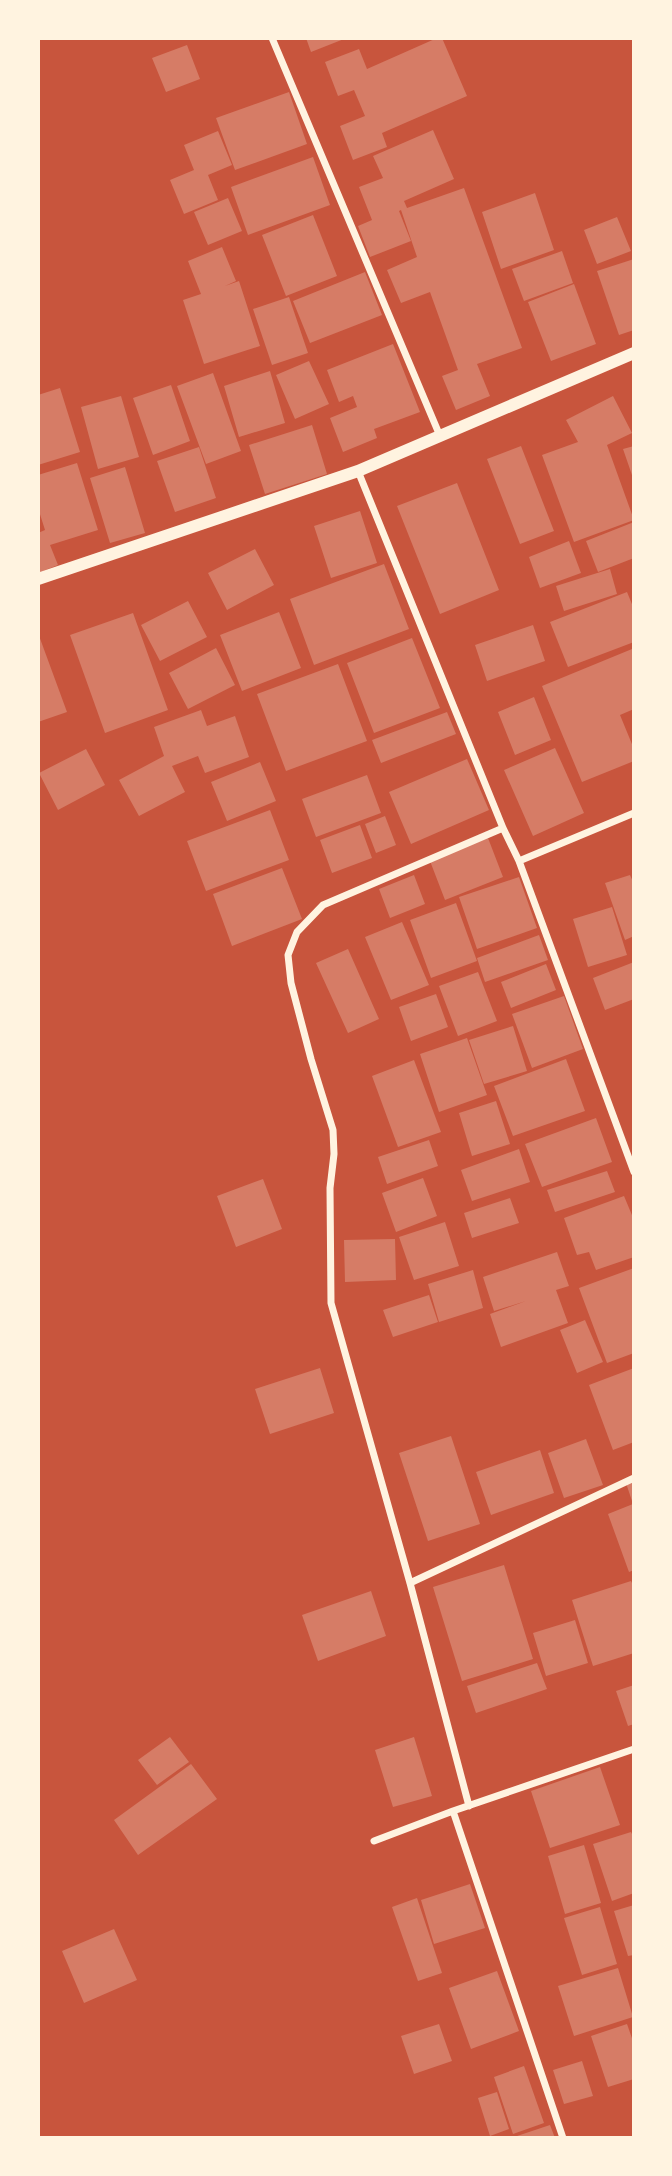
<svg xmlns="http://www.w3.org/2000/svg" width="672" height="2176" font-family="'Work Sans',sans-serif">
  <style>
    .building { fill: #d67c66 }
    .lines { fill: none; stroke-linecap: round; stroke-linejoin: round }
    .minor { stroke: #fff3e0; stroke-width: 7 }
    .tertiary { stroke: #fff3e0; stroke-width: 12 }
  </style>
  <rect width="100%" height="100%" fill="#c8553d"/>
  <!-- building -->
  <path class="building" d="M306,38H344V39L311,52Z
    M437,38H442L467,96L382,133L387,147L353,160L340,126L365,116L354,90L338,96L325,62L359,49L367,69Z
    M187,45L200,79L166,92L152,58Z
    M289,92L307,144L235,170L216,118Z
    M433,130L454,179L404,201L407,208L464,188L522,348L477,364L490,396L456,410L442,376L458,370L430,292L401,303L387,270L417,257L401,210L399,211L411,241L370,257L358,226L372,220L359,187L383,178L373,156Z
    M218,131L232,165L208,175L218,200L184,214L170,180L194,170L184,145Z
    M313,157L330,205L248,235L231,187Z
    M535,193L554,250L501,269L482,212Z
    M228,198L242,231L208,245L194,212Z
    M313,215L337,276L286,296L262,235Z
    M617,217L631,251L597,264L584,230Z
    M222,247L236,281L225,286L239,281L260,346L204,364L183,300L201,294L188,261Z
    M562,251L573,283L524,301L512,269Z
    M634,259V330L619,335L597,271Z
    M365,272L382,315L310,343L293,301Z
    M574,284L596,344L551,361L528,302Z
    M289,297L308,353L272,365L253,309Z
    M393,344L420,412L374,429L377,438L343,452L330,418L357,407L353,396L339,402L327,370Z
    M309,361L329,404L295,419L276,375Z
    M270,371L285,423L239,437L224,386Z
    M213,373L241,451L206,464L177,386Z
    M171,385L190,441L153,455L133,398Z
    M60,388L80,452L38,465V395Z
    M121,396L139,457L98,469L81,407Z
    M613,396L632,433L607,445L634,520L574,542L542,455L578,442L566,420Z
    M312,425L327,474L265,494L249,445Z
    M521,446L554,531L520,544L487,459Z
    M634,446V478H633L623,449Z
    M199,447L216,498L175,512L157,461Z
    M77,463L98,530L50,545L58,565L38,573V533L45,530L38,508V475Z
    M125,467L145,533L110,543L90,478Z
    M457,483L499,590L440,614L397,506Z
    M360,511L377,563L331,578L314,526Z
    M634,522V558L598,572L586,541Z
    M569,541L581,573L540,588L529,557Z
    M255,549L274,585L227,610L208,573Z
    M384,564L409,629L314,665L290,599Z
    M610,569L617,594L564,611L556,586Z
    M627,592L634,609V642L568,667L550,622Z
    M188,601L207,637L160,661L141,625Z
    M279,612L301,668L242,691L220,635Z
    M133,613L168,710L105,733L70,635Z
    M533,625L545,661L487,681L475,645Z
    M38,633L67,712L38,722Z
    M412,638L440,708L374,733L347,663Z
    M216,648L235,685L188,709L169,673Z
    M632,649L634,709L620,715L634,749V761L582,782L542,686Z
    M338,664L367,741L286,771L257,694Z
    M534,697L551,740L515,755L498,712Z
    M201,710L207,726L235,716L249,757L205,773L198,756L172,766L185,792L139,816L119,780L164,756L154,727Z
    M447,712L456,734L381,763L372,740Z
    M555,748L584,813L533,836L504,770Z
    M86,749L105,785L58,810L39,773Z
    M467,759L489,810L411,844L389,792Z
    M260,762L276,801L227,821L211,782Z
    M367,775L381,813L316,837L302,799Z
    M270,810L289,860L206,891L187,841Z
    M385,816L396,845L376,853L365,824Z
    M360,825L372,858L332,873L320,840Z
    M488,838L503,877L445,900L430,861Z
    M282,868L302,919L232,946L213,894Z
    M414,875L425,904L390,918L379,889Z
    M630,875L634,884V936L625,940L605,883Z
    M519,877L537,928L477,949L459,897Z
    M456,903L477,961L431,978L410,920Z
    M612,907L627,955L588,967L573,919Z
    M402,922L429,985L391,1000L365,937Z
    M539,935L548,960L485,982L477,958Z
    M348,949L379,1019L348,1033L316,963Z
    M634,962V999L605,1010L593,978Z
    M546,964L556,990L511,1008L501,982Z
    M478,972L497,1021L458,1036L439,986Z
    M436,994L448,1027L411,1041L399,1007Z
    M564,996L583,1049L532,1068L512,1014Z
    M513,1026L527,1071L484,1084L469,1040Z
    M467,1038L487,1095L439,1112L420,1054Z
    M566,1059L585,1111L513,1136L494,1086Z
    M414,1060L441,1132L398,1147L372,1076Z
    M496,1101L510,1144L472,1156L459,1113Z
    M596,1118L612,1162L542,1187L525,1144Z
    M429,1140L438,1166L387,1184L378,1157Z
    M519,1149L530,1182L472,1201L461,1170Z
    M607,1171L615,1192L555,1212L547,1190Z
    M423,1178L437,1216L396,1232L382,1193Z
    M263,1179L282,1229L236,1247L217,1196Z
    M624,1196L634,1220V1257L596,1270L589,1252L577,1255L564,1218Z
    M510,1198L519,1223L472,1238L464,1213Z
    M445,1222L459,1266L414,1280L399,1237Z
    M395,1239L396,1280L345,1282L344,1240Z
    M557,1252L569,1286L556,1290L568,1323L501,1347L490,1314L526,1301L494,1311L483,1277Z
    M634,1268V1353L607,1363L579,1288Z
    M473,1270L483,1308L439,1322L428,1284Z
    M429,1295L438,1322L393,1337L383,1310Z
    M585,1320L603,1362L577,1373L560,1330Z
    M320,1368L334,1413L270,1434L255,1389Z
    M634,1368V1442L613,1450L589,1385Z
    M451,1436L480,1524L428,1541L399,1453Z
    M586,1439L603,1485L564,1498L548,1453Z
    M540,1450L554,1493L491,1515L476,1472Z
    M634,1481V1570L629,1572L608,1514L633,1504L626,1483Z
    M504,1565L533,1659L462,1681L433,1587Z
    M631,1581L634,1587V1653L593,1666L572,1600Z
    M371,1591L386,1636L318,1661L302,1615Z
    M575,1620L588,1663L546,1676L533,1633Z
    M537,1663L547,1689L476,1713L467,1686Z
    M634,1685V1724L628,1726L616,1691Z
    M170,1737L189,1762L157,1785L138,1760Z
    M414,1737L432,1796L393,1807L375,1750Z
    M191,1764L217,1799L138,1855L114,1820Z
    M600,1767L620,1825L550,1848L531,1791Z
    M631,1832L634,1838V1893L612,1901L593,1844Z
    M584,1845L601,1903L565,1914L548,1856Z
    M470,1884L485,1928L434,1944L421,1900Z
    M417,1898L442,1973L418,1981L392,1907Z
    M634,1905V1955L628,1956L614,1911Z
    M600,1907L617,1964L582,1975L564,1918Z
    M114,1929L137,1980L84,2003L62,1951Z
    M618,1968L633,2017L574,2036L558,1986Z
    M497,1971L519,2031L471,2049L449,1988Z
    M439,2024L452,2061L414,2074L401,2036Z
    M627,2024L634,2044V2079L608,2087L591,2036Z
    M582,2061L593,2096L564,2104L553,2070Z
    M524,2066L544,2123L513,2134L494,2077Z
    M497,2092L509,2129L490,2136L478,2098Z
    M550,2125L555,2138H514V2137Z"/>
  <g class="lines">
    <!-- minor -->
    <path class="minor" d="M272,38L440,436
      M358,471L503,828L519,861L634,1172
      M519,861L634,813
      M410,1583L634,1478
      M469,1806L410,1583L331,1303L330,1188L334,1154L333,1130L311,1059L291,983L288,955L297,932L323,905L503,828
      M453,1811L563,2138
      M374,1841L453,1811L634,1749"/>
    <!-- tertiary -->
    <path class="tertiary" d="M38,579L358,471L634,353"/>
  </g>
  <!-- border -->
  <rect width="672" height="2176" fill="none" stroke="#fff3e0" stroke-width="80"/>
</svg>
